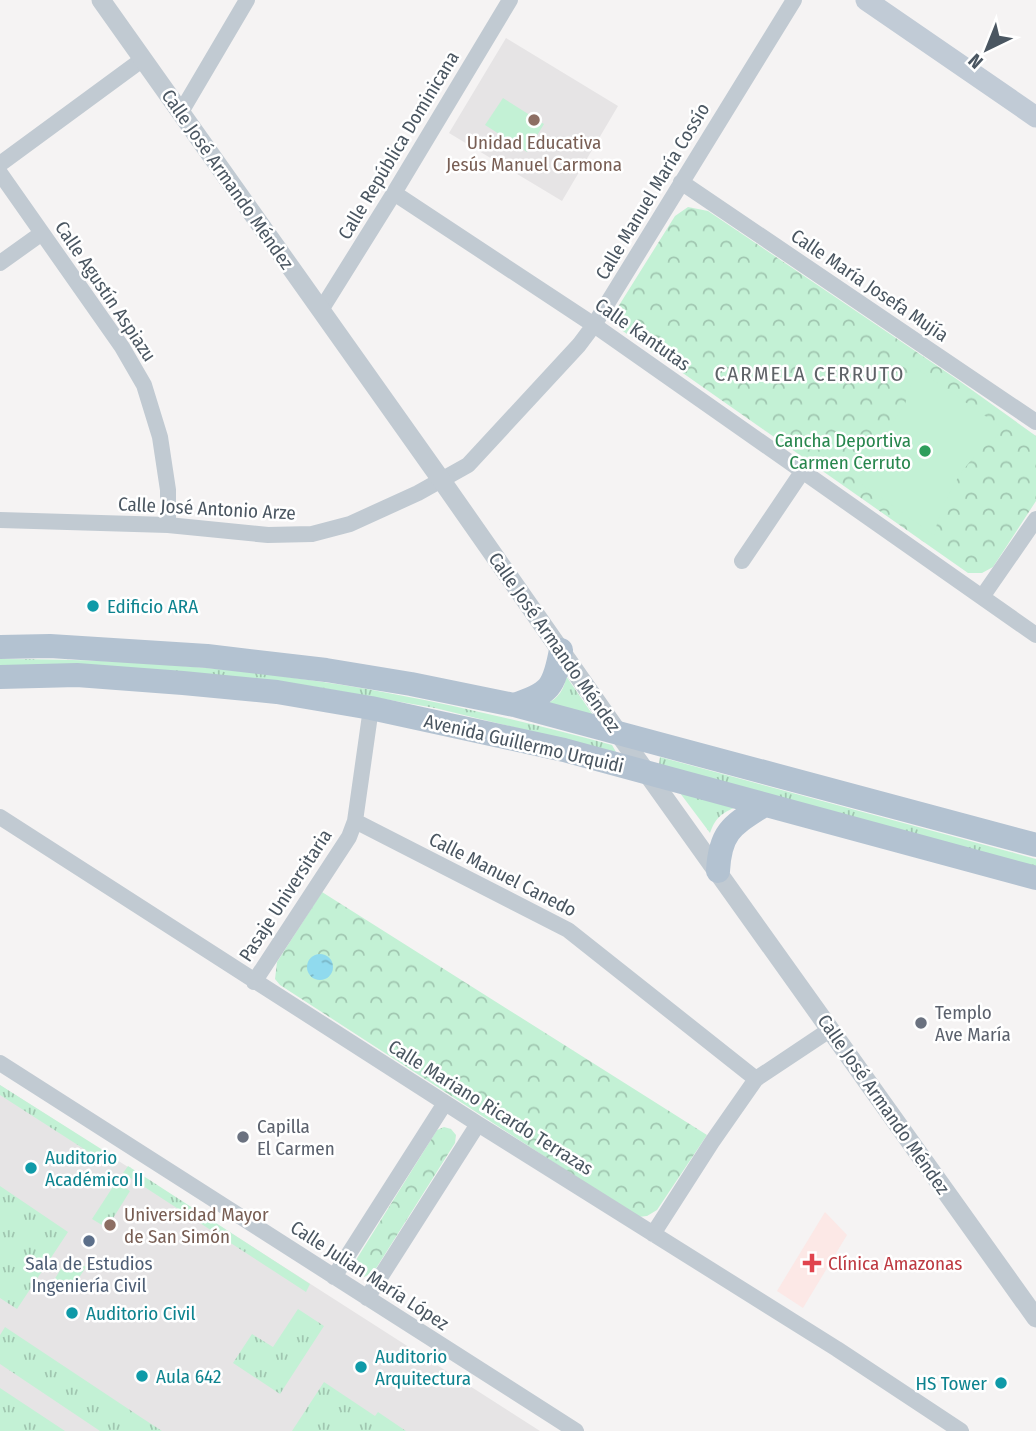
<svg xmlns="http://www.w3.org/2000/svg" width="1036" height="1431" font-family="'Fira Sans Condensed',sans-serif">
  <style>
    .education { fill: #e6e4e5 }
    .medical { fill: #fce8e6 }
    .grass { fill: url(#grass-tufts) }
    .park { fill: url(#park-crowns) }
    .pitch { fill: #c3f1d5 }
    .water { fill: url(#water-ripples) }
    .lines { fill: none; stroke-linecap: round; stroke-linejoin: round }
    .minor { stroke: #c1cad2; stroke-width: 16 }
    .tertiary { stroke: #c1cad2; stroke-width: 19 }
    .secondary { stroke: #c1cbd6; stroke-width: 21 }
    .primary { stroke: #b3c2d1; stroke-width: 24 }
    .education-dot { fill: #8d6e63; stroke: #fff; stroke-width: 2.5 }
    .leisure-dot { fill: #2e9e5b; stroke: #fff; stroke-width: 2.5 }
    .culture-dot { fill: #0f9aa8; stroke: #fff; stroke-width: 2.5 }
    .worship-dot { fill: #6b7280; stroke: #fff; stroke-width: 2.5 }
    .service-dot { fill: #5c6f8a; stroke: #fff; stroke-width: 2.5 }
    .health-dot { fill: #e0444e; stroke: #fff; stroke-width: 2.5 }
    .labels { text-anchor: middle; stroke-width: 5; stroke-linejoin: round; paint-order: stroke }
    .education-label { font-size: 19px; fill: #785e54; stroke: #fff }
    .street-label { font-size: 19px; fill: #4a5661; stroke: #fff }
    .leisure-label { font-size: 19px; fill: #27864d; stroke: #fff; text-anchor: end }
    .culture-label { font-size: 19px; fill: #0d838f; stroke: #fff; text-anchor: start }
    .worship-label { font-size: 19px; fill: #5b616d; stroke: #fff; text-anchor: start }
    .service-label { font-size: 19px; fill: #4e5e75; stroke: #fff }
    .health-label { font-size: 19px; fill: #be3a42; stroke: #fff; text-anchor: start }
    .neighbourhood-label { font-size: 21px; letter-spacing: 2px; fill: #5f6368; stroke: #fff }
  </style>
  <defs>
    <pattern id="grass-tufts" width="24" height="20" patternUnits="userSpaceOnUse" patternTransform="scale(1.75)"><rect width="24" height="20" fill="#c3f1d5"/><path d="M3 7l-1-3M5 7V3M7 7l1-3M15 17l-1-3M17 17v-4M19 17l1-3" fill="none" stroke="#a0c6b0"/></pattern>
    <pattern id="park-crowns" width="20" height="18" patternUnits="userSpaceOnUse" patternTransform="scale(1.75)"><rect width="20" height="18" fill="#c3f1d5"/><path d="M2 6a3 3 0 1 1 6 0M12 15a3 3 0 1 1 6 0" fill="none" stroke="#a0c6b0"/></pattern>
    <pattern id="water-ripples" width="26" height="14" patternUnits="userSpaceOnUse" patternTransform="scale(1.75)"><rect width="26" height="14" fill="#90daee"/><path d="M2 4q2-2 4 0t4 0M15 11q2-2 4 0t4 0" fill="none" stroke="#78b4c4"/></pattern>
  </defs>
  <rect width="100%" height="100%" fill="#f5f3f3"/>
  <!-- education -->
  <path class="education" d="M506,38L618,106L562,201L449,133Z
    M0,1085L348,1308L540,1431H0Z"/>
  <!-- medical -->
  <path class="medical" d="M825,1212L847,1235L803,1308L777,1291Z"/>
  <!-- grass -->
  <path class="grass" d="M0,659C94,659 187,664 280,676C393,690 503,716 612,745L616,752L435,708L310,686L0,667Z
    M566,676L595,718L547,704C558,698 565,689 566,676Z
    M660,757L1036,859V867L659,765Z
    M680,793L734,808C720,814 715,819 710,833Z
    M0,1085L117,1159L112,1167L0,1095Z
    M128,1166L310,1284L306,1292L123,1173Z
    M116,1182L130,1191L107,1228L92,1219Z
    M0,1186L68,1232L17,1309L0,1298Z
    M69,1256L86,1267L71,1290L54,1280Z
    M298,1309L324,1326L280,1394L233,1363L252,1334L273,1347Z
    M5,1327L142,1418L162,1431H100L0,1364V1335Z
    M324,1382L375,1416L378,1412L406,1431H292Z
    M0,1388L65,1431H0Z"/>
  <!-- park -->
  <path class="park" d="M688,207L708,211L958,380L1036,436V501L993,567L982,573H968L620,329L617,322L618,307L675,216Z
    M322,892L707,1135L657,1210L647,1216L638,1217L280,985L275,979L277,962Z
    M444,1127L451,1129L456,1135L455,1143L375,1270L370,1274L364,1277L359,1274L354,1264L356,1260L437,1130Z"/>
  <!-- pitch -->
  <path class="pitch" d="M503,98L544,124L527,152L485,125Z
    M916,368L1004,429C995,438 984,446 975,456C954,478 941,506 934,535L857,481L872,459L866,455L883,437L905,404Z"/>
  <!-- water -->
  <path class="water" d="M307 967a13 13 0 1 1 26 0a13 13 0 1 1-26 0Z"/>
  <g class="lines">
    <!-- minor -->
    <path class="minor" d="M181,112L247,0
      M0,164L143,59
      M0,173L122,347L144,385L160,437L168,490V525
      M681,182L1036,422
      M394,193L594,325L1036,635
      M0,263L42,233
      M321,310L394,193L510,0
      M0,520L168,525L268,535L312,534L350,524L418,493L468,465L579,345L594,325L794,0
      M742,561L802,472
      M982,597L1036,519
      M0,817L478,1124L837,1349L961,1431
      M355,821L568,930L756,1079
      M254,982L349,837L355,821L371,708
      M0,1063L576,1431
      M653,1234L712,1142L756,1079L831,1029
      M334,1277L445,1103
      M367,1298L478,1124"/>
    <!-- tertiary -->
    <path class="tertiary" d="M101,0L442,481L619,734L1036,1318"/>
    <!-- secondary -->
    <path class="secondary" d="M866,0L1036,117"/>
    <!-- primary -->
    <path class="primary" d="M0,647L50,646L207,656L326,670L411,684L514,705L1036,845
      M0,677L77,675L183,683L277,692L371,708L564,750L1036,878
      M514,705C550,693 554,688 561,650
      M718,871C720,831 733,825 764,805"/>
  </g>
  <!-- markers -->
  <g class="education-dot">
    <circle cx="534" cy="120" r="7"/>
    <circle cx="110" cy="1225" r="7"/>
  </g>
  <circle class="leisure-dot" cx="925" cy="451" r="7"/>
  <g class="culture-dot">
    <circle cx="93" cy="606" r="7"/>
    <circle cx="31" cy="1168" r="7"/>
    <circle cx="72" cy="1313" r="7"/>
    <circle cx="361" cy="1367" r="7"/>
    <circle cx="142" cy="1376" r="7"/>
    <circle cx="1001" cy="1383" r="7"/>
  </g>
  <g class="worship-dot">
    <circle cx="921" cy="1023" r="7"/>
    <circle cx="243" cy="1137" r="7"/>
  </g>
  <circle class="service-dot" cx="89" cy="1241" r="7"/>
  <path class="health-dot" d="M808.5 1252.5h7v7h7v7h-7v7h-7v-7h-7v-7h7z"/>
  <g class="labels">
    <!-- education labels -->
    <g class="education-label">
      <text x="534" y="149">Unidad Educativa<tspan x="534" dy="22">Jesús Manuel Carmona</tspan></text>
      <text x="124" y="1221" text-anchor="start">Universidad Mayor<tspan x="124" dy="22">de San Simón</tspan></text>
    </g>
    <!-- street labels -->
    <g class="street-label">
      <text transform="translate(398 145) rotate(-59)" y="7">Calle República Dominicana</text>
      <text transform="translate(228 179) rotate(55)" y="7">Calle José Armando Méndez</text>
      <text transform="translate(652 191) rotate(-59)" y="7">Calle Manuel María Cossío</text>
      <text transform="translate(870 285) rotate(34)" y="7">Calle María Josefa Mujía</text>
      <text transform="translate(106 291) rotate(56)" y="7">Calle Agustín Aspiazu</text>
      <text transform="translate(643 334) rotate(35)" y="7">Calle Kantutas</text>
      <text transform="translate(207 508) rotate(3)" y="7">Calle José Antonio Arze</text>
      <text transform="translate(555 642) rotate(55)" y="7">Calle José Armando Méndez</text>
      <text transform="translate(524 743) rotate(13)" y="7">Avenida Guillermo Urquidi</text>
      <text transform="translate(503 874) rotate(27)" y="7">Calle Manuel Canedo</text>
      <text transform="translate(285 895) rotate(-57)" y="7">Pasaje Universitaria</text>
      <text transform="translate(884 1104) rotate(55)" y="7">Calle José Armando Méndez</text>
      <text transform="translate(491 1107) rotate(32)" y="7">Calle Mariano Ricardo Terrazas</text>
      <text transform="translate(370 1275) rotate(33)" y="7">Calle Julian María López</text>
    </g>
    <!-- leisure labels -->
    <g class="leisure-label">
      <text x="911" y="447">Cancha Deportiva<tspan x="911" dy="22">Carmen Cerruto</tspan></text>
    </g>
    <!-- culture labels -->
    <g class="culture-label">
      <text x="107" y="613">Edificio ARA</text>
      <text x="45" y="1164">Auditorio<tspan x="45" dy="22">Académico II</tspan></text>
      <text x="86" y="1320">Auditorio Civil</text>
      <text x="375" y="1363">Auditorio<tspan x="375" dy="22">Arquitectura</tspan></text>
      <text x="156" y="1383">Aula 642</text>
      <text x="987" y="1390" text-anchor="end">HS Tower</text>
    </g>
    <!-- worship labels -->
    <g class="worship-label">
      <text x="935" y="1019">Templo<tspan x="935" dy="22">Ave María</tspan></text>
      <text x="257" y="1133">Capilla<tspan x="257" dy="22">El Carmen</tspan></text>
    </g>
    <!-- service labels -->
    <g class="service-label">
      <text x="89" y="1270">Sala de Estudios<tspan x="89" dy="22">Ingeniería Civil</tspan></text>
    </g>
    <!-- health labels -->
    <g class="health-label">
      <text x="828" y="1270">Clínica Amazonas</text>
    </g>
    <!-- neighbourhood labels -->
    <g class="neighbourhood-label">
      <text x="810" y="381">CARMELA CERRUTO</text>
    </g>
  </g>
  <!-- north arrow -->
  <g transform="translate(987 49) rotate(223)" stroke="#ffffff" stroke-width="5" paint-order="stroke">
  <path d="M0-5L12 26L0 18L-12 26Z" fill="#4a5661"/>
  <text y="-10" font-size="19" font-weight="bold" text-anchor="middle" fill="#4a5661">N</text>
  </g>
</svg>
